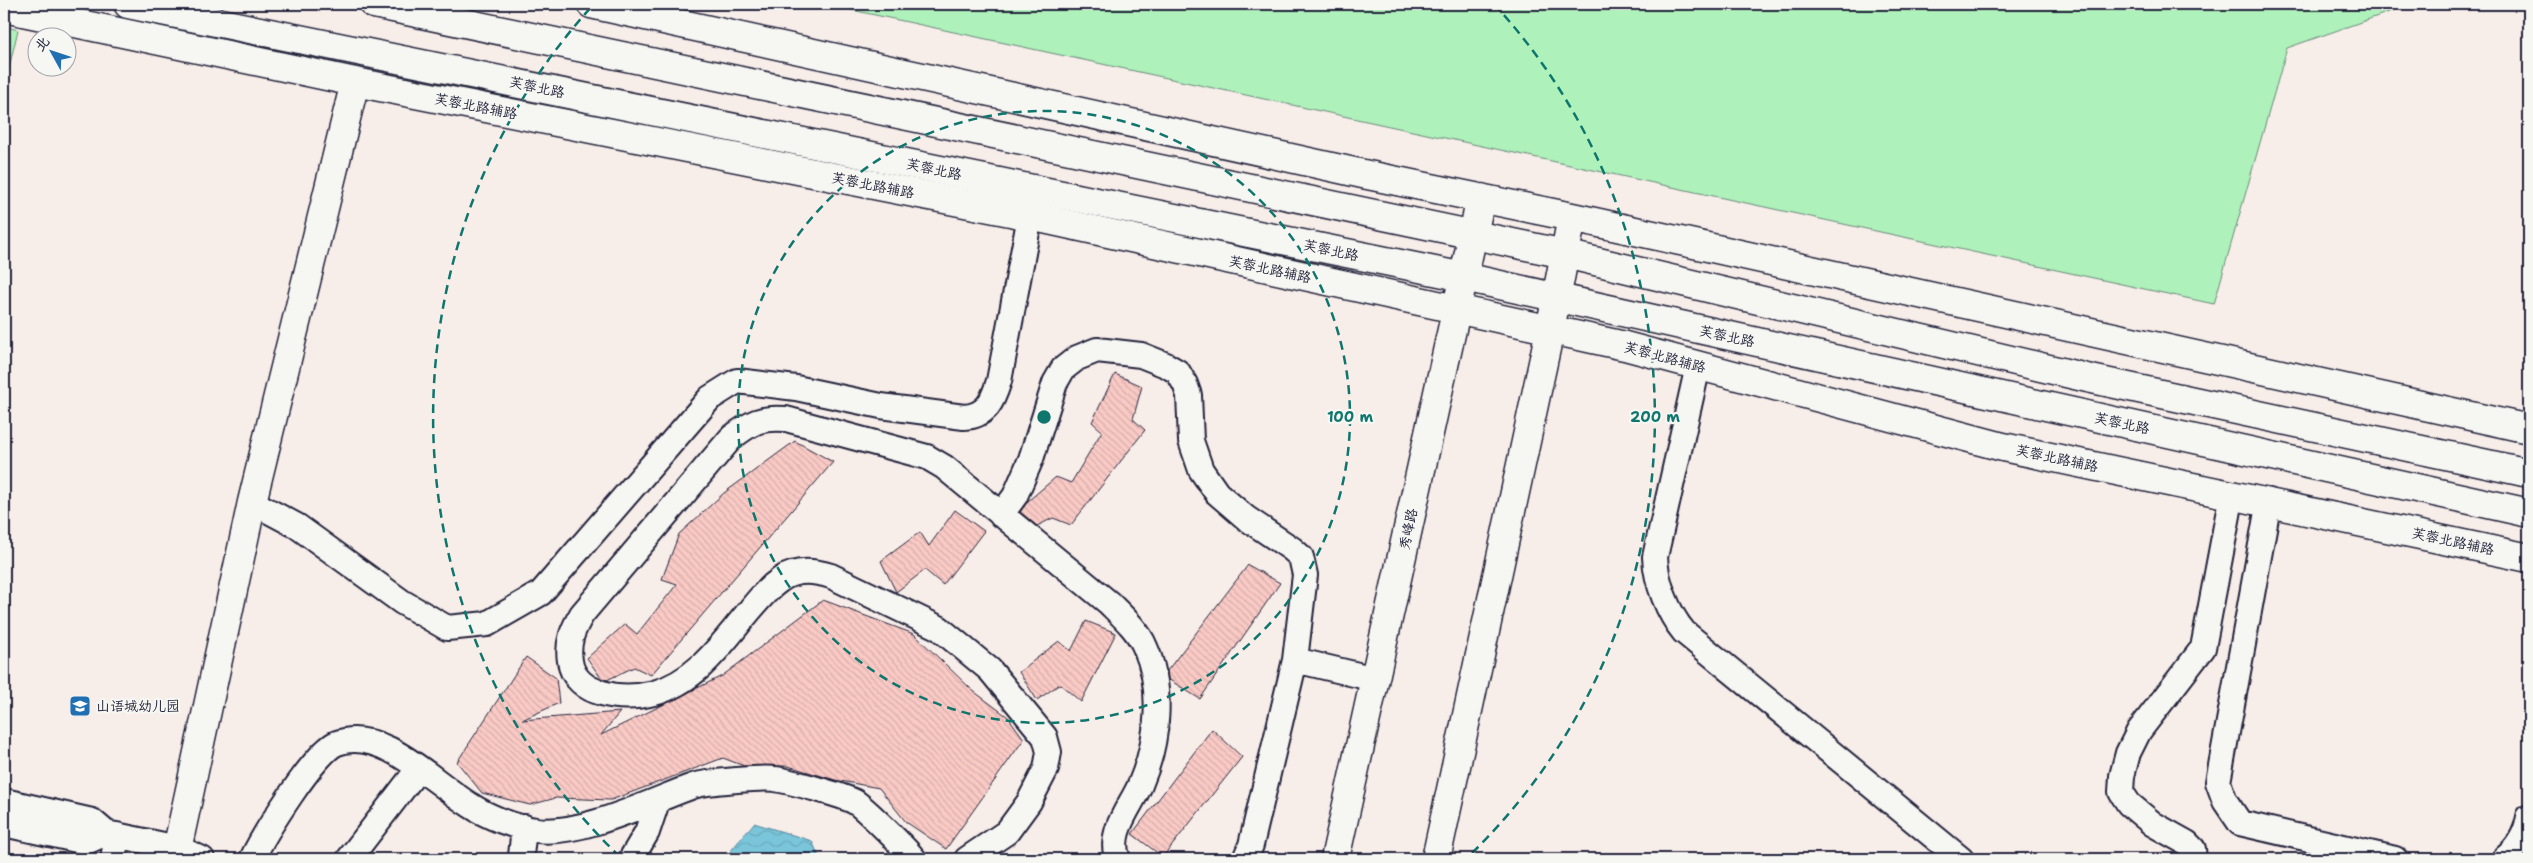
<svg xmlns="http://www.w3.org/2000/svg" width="2533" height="863" font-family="'Shantell Sans','LXGW WenKai TC',sans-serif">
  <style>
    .park { fill: #aff1ba; stroke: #688a7a }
    .water { fill: url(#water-waves); stroke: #57849a }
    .building { fill: url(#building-back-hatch); stroke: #22223b }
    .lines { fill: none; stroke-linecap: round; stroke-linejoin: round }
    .street-casing { stroke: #22223b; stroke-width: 28 }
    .secondary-casing { stroke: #22223b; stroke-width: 31 }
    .primary-casing { stroke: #22223b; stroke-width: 31 }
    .highway-casing { stroke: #22223b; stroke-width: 31 }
    .street { stroke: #f6f6f2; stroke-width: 24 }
    .secondary { stroke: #f6f6f2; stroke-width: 28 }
    .primary { stroke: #f6f6f2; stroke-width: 28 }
    .highway { stroke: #f6f6f2; stroke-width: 28 }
    .ring { fill: none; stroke: #0f766e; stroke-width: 2.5; stroke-dasharray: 9 6 }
    .labels { text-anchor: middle; stroke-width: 4.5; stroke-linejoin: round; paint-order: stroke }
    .street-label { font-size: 14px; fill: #22223b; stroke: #f6f6f2 }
    .poi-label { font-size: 14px; fill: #22223b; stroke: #f6f6f2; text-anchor: start }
    .centre { fill: #0f766e; stroke: #f6f6f2; stroke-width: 2.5 }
    .ring-label { font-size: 15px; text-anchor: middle; font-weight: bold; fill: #0f766e; stroke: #f6f6f2; stroke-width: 4.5; stroke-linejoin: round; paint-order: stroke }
  </style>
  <defs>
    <pattern id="water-waves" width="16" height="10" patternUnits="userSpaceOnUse" patternTransform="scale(1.25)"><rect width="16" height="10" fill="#7ac5da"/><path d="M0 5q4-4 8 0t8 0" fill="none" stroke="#69a9bc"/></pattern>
    <pattern id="building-back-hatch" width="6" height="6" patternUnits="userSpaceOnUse" patternTransform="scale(1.25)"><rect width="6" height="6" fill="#facac5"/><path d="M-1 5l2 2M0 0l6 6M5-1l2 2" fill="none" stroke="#d6adaa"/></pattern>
  </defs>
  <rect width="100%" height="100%" fill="#f7ede9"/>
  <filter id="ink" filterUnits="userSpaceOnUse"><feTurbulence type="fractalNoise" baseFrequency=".02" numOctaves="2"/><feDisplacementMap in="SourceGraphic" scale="10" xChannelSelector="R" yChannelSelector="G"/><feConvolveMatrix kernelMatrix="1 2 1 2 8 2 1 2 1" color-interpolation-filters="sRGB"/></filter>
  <g filter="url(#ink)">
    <!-- park -->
    <path class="park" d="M824,4H2412L2287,48L2214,304Z
      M4,26L18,30L4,89Z"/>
    <!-- water -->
    <path class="water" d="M754,823L812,841L820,859H724Z"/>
    <!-- building -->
    <path class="building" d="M1115,374L1142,386L1133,419L1145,430L1071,525L1053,518L1037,526L1020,512L1028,501L1056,477L1071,483L1102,431L1092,422Z
      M795,441L833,462L651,675L634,667L607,680L601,678L587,658L625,624L637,634L677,584L662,579L679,534L724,493Z
      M955,510L984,531L943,585L925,570L896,592L881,561L920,532L929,546Z
      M1248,565L1280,583L1200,699L1168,679L1167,671Z
      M823,600L914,634L972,690L1008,717L1024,739L946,849L906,822L879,788L835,780L788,766H744L723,758L611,800L556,798L530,805L482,793L457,762L526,657L556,678L559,703L522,720L620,712L601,735L722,676Z
      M1086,621L1116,633L1081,702L1060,684L1037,700L1019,672L1059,641L1071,651Z
      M1212,729L1242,757L1163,857L1132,834Z"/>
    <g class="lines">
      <!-- street casing -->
      <g class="street-casing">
        <path id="street" d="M1698,366L1655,557C1656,582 1668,613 1684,632L1961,859
          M2269,501L2218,782L2225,801L2240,823L2395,859
          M252,502L297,526L402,602L447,628L487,624L541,593L710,398L737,381L796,388L881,406L964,417C987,416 993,400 999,381L1030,216
          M1001,515L1015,496L1031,459L1055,383L1063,369L1077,358L1097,350L1141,355L1166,365L1178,372L1185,384L1189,395L1191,441L1201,470L1217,493L1246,518L1292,549L1301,557L1305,575L1295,660L1251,845L1245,859
          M1295,660L1375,679
          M4,801L92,821L106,833L178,848L202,859
          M4,824L86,842L106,833
          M113,859L117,835
          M252,859C263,836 315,751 337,743C382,726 434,783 470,805C488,817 514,827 536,830C581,836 651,801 693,786C704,782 764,777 775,779C789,781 845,796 855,802C865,808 906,849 914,859
          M349,859L419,768
          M523,859L521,856L524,827
          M631,859L647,832L657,802
          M967,859L1007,832L1029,802L1046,769L1049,752L1045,737L990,670L939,628L831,576C815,571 795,569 780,580C768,588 759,599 750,610C723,642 698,681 654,693C638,697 619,698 602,693C586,689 572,678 570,661C567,642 573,629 582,614L731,438C752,422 760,417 786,419L927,457L944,467L1109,603C1122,616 1138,630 1145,647C1164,689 1158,743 1140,785C1130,808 1107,833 1118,859
          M2194,859L2193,849L2187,843L2153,824L2129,804L2121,792L2122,776L2128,753L2139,731L2203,648L2232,494
          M2504,859C2518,848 2526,834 2529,817"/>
      </g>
      <!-- secondary casing -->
      <g class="secondary-casing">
        <path id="secondary" d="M591,4L1363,174L1572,217L2529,429
          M4,8L355,82L1030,216L1625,346L2003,447L2529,558
          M175,859L252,502L355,82
          M1335,859L1481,198
          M1436,859L1550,330L1572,217"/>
      </g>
      <!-- primary casing -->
      <g class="primary-casing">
        <path id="primary" d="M128,4L1464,277L2529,513
          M374,4L1565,254L2087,378L2529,473"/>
      </g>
      <!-- highway casing -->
      <g class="highway-casing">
        <path id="highway" d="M2521,471L2529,472"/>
      </g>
      <!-- street -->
      <use href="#street" class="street"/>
      <!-- secondary -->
      <use href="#secondary" class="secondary"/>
      <!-- primary -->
      <use href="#primary" class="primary"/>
      <!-- highway -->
      <use href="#highway" class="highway"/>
    </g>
  </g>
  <!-- distance rings -->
  <g class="ring">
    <circle cx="1044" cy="417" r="306"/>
    <path d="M620 857A611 611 0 0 1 594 4M1494 4A611 611 0 0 1 1468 857"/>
  </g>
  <!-- icons -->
  <defs>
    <g id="school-square" transform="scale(1.125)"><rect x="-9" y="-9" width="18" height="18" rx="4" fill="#1f6fb2" stroke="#f6f6f2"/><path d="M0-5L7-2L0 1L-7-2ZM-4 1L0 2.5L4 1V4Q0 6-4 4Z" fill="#fff"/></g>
  </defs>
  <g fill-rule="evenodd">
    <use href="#school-square" x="80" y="706"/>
  </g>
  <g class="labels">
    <!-- street labels -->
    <g class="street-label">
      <text transform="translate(537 87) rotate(12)" y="5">芙蓉北路</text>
      <text transform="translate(476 106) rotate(11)" y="5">芙蓉北路辅路</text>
      <text transform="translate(934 169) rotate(12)" y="5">芙蓉北路</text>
      <text transform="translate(873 185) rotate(11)" y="5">芙蓉北路辅路</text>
      <text transform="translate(1331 250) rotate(12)" y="5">芙蓉北路</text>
      <text transform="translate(1270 269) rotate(12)" y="5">芙蓉北路辅路</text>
      <text transform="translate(1727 336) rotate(12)" y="5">芙蓉北路</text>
      <text transform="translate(1665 357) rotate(15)" y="5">芙蓉北路辅路</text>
      <text transform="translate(2122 423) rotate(12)" y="5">芙蓉北路</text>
      <text transform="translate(2057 458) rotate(12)" y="5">芙蓉北路辅路</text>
      <text transform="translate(1408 529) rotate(-78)" y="5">秀峰路</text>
      <text transform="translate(2453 541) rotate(12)" y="5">芙蓉北路辅路</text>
    </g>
    <!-- poi labels -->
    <g class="poi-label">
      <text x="96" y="711">山语城幼儿园</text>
    </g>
  </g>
  <circle cx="1044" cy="417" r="8" class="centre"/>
  <g class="ring-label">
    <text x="1350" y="422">100 m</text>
    <text x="1655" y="422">200 m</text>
  </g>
  <!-- margin -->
  <rect width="2533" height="863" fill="none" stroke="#f6f6f2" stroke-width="20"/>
  <rect x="10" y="10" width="2513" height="843" fill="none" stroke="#22223b" stroke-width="2" filter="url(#ink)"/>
  <!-- north arrow -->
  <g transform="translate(52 52) rotate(310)"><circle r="24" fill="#f6f6f2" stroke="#a1a1a9"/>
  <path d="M0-4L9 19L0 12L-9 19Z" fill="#1f6fb2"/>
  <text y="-8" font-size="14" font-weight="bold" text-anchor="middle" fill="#22223b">北</text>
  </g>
</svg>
